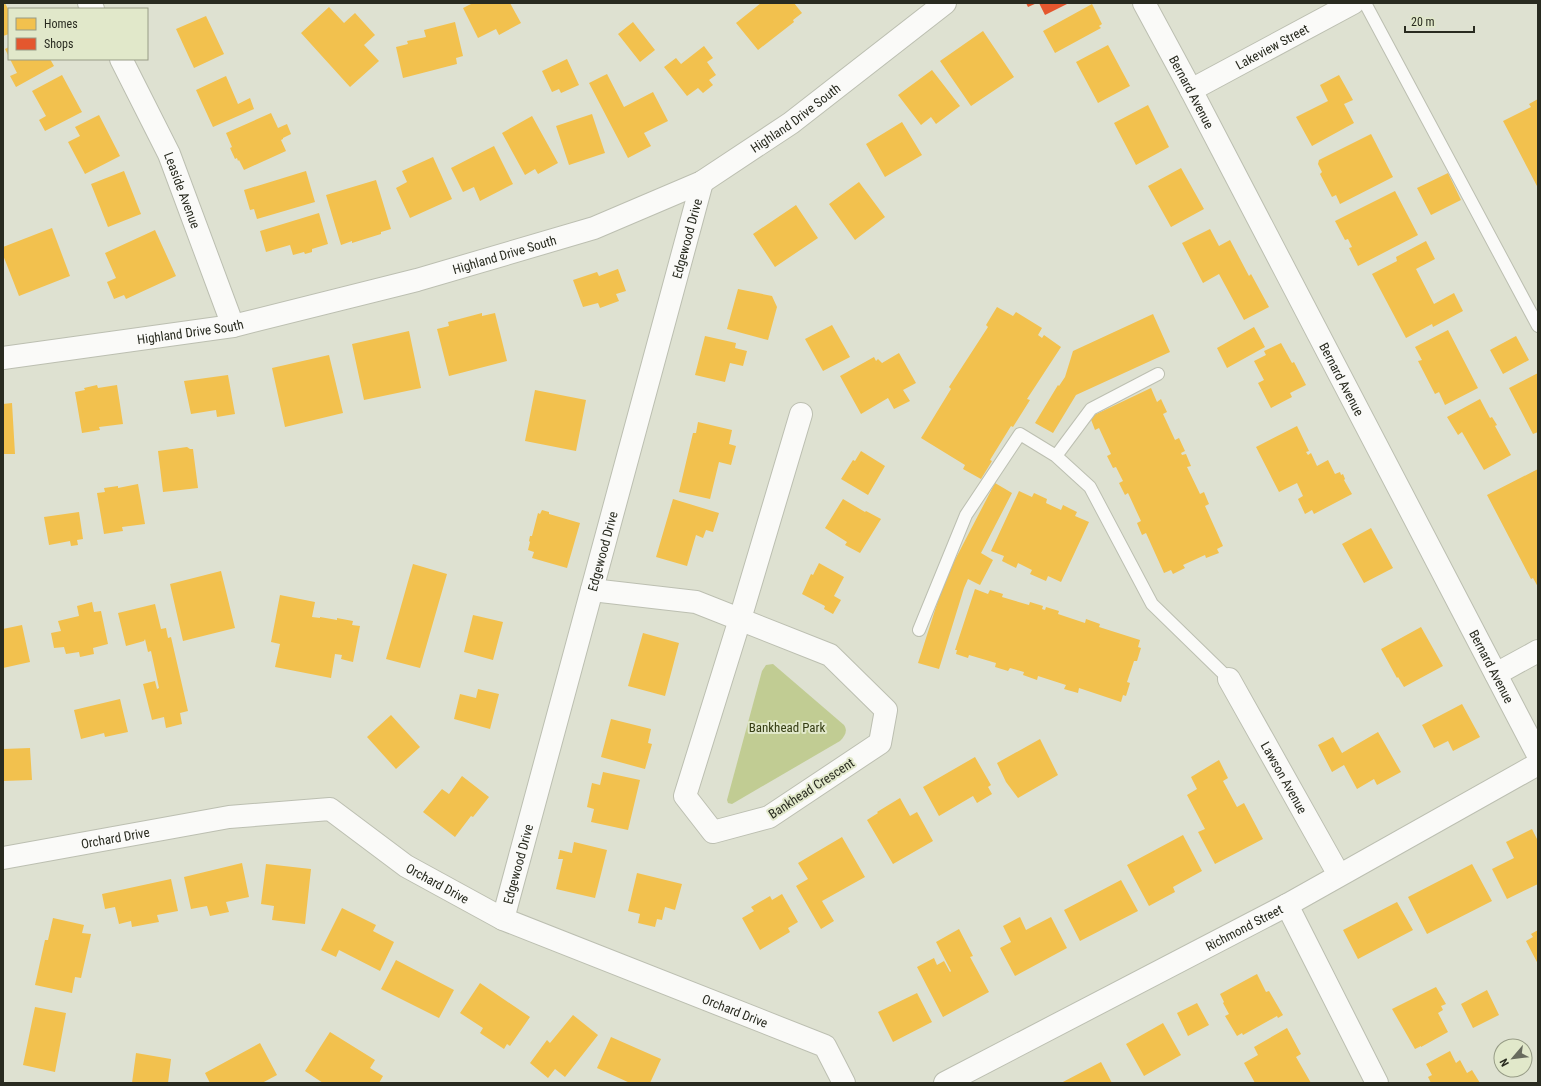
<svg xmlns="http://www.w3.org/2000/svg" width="1541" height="1086" font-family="'Roboto Condensed',sans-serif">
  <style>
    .green { fill: #c1cc93 }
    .homes { fill: #f2c14e }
    .shops { fill: #e4572e }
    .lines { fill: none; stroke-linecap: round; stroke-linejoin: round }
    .service-casing { stroke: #bcbfb1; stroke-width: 14 }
    .minor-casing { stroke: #bcbfb1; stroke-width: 24 }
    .tertiary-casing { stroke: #bcbfb1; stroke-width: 24 }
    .service { stroke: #fafaf8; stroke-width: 12 }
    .minor { stroke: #fafaf8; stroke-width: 22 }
    .tertiary { stroke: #fafaf8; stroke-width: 22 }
    .labels { text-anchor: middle; stroke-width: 4; stroke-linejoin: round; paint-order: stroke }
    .street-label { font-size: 13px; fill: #292b20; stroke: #e1e8ca }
    .park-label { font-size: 13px; fill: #353d13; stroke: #e1e8ca }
  </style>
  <rect width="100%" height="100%" fill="#dee1d1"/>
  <!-- green -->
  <path class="green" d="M773,664L844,725C848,731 845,736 840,741L732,804L728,803L727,800L762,671L766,665Z"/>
  <!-- homes -->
  <path class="homes" d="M3,3H5L9,11V34L3,36Z
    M473,3H510L521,23L499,35L496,29L478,38L463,8Z
    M761,3H794L802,13L793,20L794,22L758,50L736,23Z
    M1092,4L1102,24L1099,26L1101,28L1055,53L1043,31Z
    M329,7L344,23L355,13L375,35L364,45L379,61L350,87L301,33Z
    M206,16L224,54L194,68L176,29Z
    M455,22L463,56L456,58L457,64L403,78L396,47L408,44L407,41L426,37L424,30Z
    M633,22L655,50L640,62L618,34Z
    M983,31L1014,77L971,106L940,61Z
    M1108,45L1130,86L1098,103L1076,62Z
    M704,46L713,58L707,62L716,75L709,80L713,85L703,93L698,88L687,96L664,67L676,58L681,64Z
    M9,47V57L5,49Z
    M10,59H50L54,66L16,87L10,76L17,73Z
    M567,59L579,85L561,93L559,89L552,92L542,71Z
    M932,70L960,106L936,124L931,117L921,125L898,95Z
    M607,74L624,107L653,92L668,121L644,133L651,146L628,158L589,83Z
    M62,75L82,112L45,131L39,120L46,116L32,91Z
    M1339,75L1353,100L1344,104L1354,123L1312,146L1296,117L1328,101L1320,85Z
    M226,76L238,104L250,98L254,109L213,127L196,90Z
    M1538,99V188L1503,121L1531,107L1529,104Z
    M1148,105L1169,147L1136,165L1114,123Z
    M271,113L278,128L287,124L291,134L283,138V139L281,140L286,151L244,170L239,160L238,161L237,158L235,159L230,148L232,147L226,133Z
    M592,114L605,153L569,165L556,126Z
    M99,115L120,156L85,174L68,142L80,136L75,127Z
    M532,116L558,163L538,174L535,169L525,175L502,133Z
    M902,122L922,155L885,177L866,144Z
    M1371,134L1393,177L1340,204L1336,195L1332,197L1320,174L1322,172L1318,164L1319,160Z
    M494,146L513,184L480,201L474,187L463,192L451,168Z
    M433,157L452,199L410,218L396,188L407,182L402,171Z
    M1181,168L1204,209L1171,227L1148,186Z
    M124,171L141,214L108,227L91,184Z
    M306,171L315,202L257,219L254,209L250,210L244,190Z
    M1448,173L1461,200L1431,215L1417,188Z
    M376,180L391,229L381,232V234L352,243V241L341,245L326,195Z
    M859,182L885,217L855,240L829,204Z
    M1395,191L1418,235L1358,266L1349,248L1352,247L1348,239L1345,240L1335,221Z
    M796,205L818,238L775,267L753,234Z
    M319,213L328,244L312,249V252L305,254L304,252L293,255L290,245L266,252L260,231Z
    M52,228L70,276L19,296L3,255V247Z
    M1210,229L1219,246L1230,240L1249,276L1251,274L1269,307L1244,320L1219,274L1203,283L1182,243Z
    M155,230L176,276L126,299L124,295L114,299L107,282L116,278L105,253Z
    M1426,241L1435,259L1416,269L1434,304L1454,293L1463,311L1433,327L1432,324L1406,338L1372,274L1397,261L1396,257Z
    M618,269L626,291L616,294L619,301L600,308L598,303L583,307L573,280L597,272L599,276Z
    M738,289L772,296L777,307L768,340L727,329Z
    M997,307L1013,316L1016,312L1042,328L1038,335L1042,338L1044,335L1061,347L1027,399L1030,400L1013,427L1011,426L990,460L992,461L981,479L963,469L965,465L921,438L951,389L949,387L988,327L986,325Z
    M482,313V316L495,313L507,361L449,376L437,329L449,326L448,322Z
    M1153,314L1170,352L1076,395L1053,433L1035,423L1058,385L1059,386L1065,377L1073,351Z
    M832,325L850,357L823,371L805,339Z
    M1254,327L1265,347L1227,368L1217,348Z
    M1448,330L1478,388L1445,405L1439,392L1435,394L1418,361L1422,360L1415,347Z
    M409,331L421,388L364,400L352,344Z
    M705,336L736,343L735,348L747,351L743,366L730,363L725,382L695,375Z
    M1516,336L1529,360L1503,374L1490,350Z
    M1281,343L1292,363L1294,362L1306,385L1290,393L1292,397L1271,408L1258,383L1264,380L1254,361L1266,355L1264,351Z
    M899,353L916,383L903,390L910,401L894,409L888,398L861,414L840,376L874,357L876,361L878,359L882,363Z
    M329,355L343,413L285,427L272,368Z
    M1538,373V432L1533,434L1509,388Z
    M228,375L235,414L217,417L216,410L191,414L184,381Z
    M97,385L98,388L117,385L123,424L99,427L100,430L82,433L75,392L85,390L84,388Z
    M1151,388L1157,402L1161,399L1167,412L1163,414L1175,440L1179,438L1185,451L1181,453L1182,455L1186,454L1191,466L1187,467L1200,494L1204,492L1209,504L1205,506L1223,546L1217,549L1219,553L1206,558L1205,555L1183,565L1185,568L1173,574L1171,570L1164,573L1146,533L1142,535L1137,523L1141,521L1128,493L1125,495L1119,483L1123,481L1116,467L1113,468L1107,456L1111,454L1099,428L1095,430L1090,417Z
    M535,390L586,400L576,451L525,441Z
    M1480,399L1490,418L1492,417L1497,425L1495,426L1511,455L1484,470L1462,432L1458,435L1447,417Z
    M12,403L15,454H3V404Z
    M698,422L732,430L729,444L736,446L731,465L719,462L710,499L679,492L693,433H696Z
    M1297,426L1309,451L1306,452L1308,455L1311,453L1317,466L1328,460L1335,474L1340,472L1341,475L1343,474L1345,479L1344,480L1352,494L1314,514L1312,510L1305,514L1298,499L1303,496L1297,483L1279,492L1256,447Z
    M187,447L190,449H193L198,488L163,492L158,451Z
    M861,451L885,466L868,495L841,479L853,460L855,461Z
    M1538,469V587L1533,578L1531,579L1487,495Z
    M995,483L1012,493L981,553L993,560L980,585L968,579L964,588L939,669L918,663L945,579Z
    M138,484L145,524L122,527L123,531L104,534L97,493L105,492L104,488L118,486V488Z
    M1019,491L1032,497L1034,493L1047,499L1046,503L1061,510L1063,505L1077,512L1075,516L1089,522L1061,582L1048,576L1046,581L1030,574L1032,570L1018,563L1016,568L1002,561L1004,556L991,551Z
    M673,499L719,513L713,532L706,530L703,538L696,535L687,566L656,557Z
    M843,499L865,512L866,511L881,519L860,553L845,545L847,542L825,528Z
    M542,510L549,512V514L580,523L567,568L532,558L534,552L528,550L530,542L529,541L530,536H532L538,513L540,514Z
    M79,512L83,539L77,540L78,545L71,546L70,541L49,545L44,517Z
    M1371,528L1393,568L1364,583L1342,544Z
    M819,563L844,577L834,596L841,600L833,614L824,609L825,606L802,594L811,574L813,575Z
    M413,564L447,574L420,668L386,659Z
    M221,571L235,628L183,641L170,584Z
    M975,589L988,594L990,590L1003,594L1002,597L1029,605L1030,602L1043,606L1042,609L1045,610L1046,607L1059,611L1058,614L1085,623L1086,619L1100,624L1099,627L1140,640L1138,647L1141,648L1137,661H1134L1127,682L1130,683L1126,696L1123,695L1121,702L1079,688L1078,693L1064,689L1066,685L1038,676L1037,680L1023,675L1024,672L1010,668L1008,671L995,667L996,663L969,655L968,658L956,654L957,650H955Z
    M280,595L315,602L312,617L320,618V617L337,620V618L353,621L352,625L360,626L353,662L341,659L342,655L335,654L331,678L275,667L280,644L271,642Z
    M92,602L94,612L101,611L108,644L93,648L94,654L80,657L79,652L66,654L64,647L54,648L51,633L61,631L58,621L79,616L77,606Z
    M155,604L161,629L166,628L168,638L171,637L188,711L180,713L182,724L166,728L164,717L152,720L143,684L155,681L157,689L159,688L151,651L148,652L145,639L144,641L126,646L118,613Z
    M473,615L503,622L493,660L464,652Z
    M22,625L30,662L3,668V629Z
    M1421,627L1443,666L1404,687L1398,677L1397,678L1381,649Z
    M643,633L679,643L665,696L628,686Z
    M478,689L499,694L490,729L454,719L460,694L476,698Z
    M120,699L128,732L105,737L104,733L81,739L74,710Z
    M1462,704L1480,737L1453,751L1448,741L1434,748L1422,725Z
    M391,715L420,747L396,769L367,737Z
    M611,719L651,729L648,743L652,744L645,769L601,757Z
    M1378,732L1401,772L1377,785L1374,779L1357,789L1344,765L1332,772L1318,745L1333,737L1342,753Z
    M1040,739L1058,775L1018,798L1006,782L997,763Z
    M30,748L32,780L3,781V749Z
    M975,757L991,785L988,787L992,794L977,803L973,796L939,816L923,787Z
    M1219,760L1228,778L1223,781L1237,807L1244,803L1263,839L1215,864L1198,832L1205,829L1187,795L1197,789L1191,777Z
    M603,772L640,780L628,830L591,822L594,809L587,807L592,783L600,785Z
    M462,776L489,797L473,817L471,816L455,837L423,812L442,789L449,794Z
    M900,798L910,816L917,812L933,841L893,864L867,820L878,813L877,812Z
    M1532,829L1538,841V884L1507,899L1492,869L1514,858L1506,842Z
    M1183,835L1202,871L1173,887L1175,892L1149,906L1127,865Z
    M842,837L865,877L822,901L834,921L821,929L796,886L808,879L798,863Z
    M574,842L607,850L595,898L556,889L563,859H558L560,850L572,853Z
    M242,863L249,897L226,902L229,912L210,916L207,906L191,909L184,877Z
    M266,864L311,869L305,924L272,920L274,906L261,904Z
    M1472,864L1492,901L1427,934L1408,897Z
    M637,873L682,884L675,910L665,907L662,920L657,919L655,927L638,923L640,914L628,911Z
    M171,879L178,911L157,915L159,922L132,927L131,921L119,924L115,907L105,909L102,894Z
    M1121,880L1138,911L1080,941L1064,910Z
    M782,894L798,922L788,928L790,932L760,950L742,918L754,911L751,907L770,896L772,900Z
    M1397,902L1413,930L1358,959L1343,930Z
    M342,908L376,925L373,931L394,942L380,971L339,950L336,957L321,950Z
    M1020,917L1026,930L1051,917L1067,948L1015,976L1000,948L1011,942L1003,926Z
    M53,918L84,925L82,933L91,934L81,978L75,977L72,993L35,985L45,940H48Z
    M959,929L973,956L970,957L989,992L943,1017L917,967L934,958L937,965L944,961L950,972L951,971L936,942Z
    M1538,930V964L1526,941L1533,937L1531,934Z
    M396,960L454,990L439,1018L381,989Z
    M1257,974L1266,992L1269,991L1283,1015L1278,1018L1277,1016L1243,1035L1242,1033L1237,1036L1225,1016L1229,1014L1223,1003L1224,1002L1220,994Z
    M480,983L530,1017L510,1046L507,1044L504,1049L480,1033L483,1028L460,1013Z
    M1436,987L1446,1004L1441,1006L1443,1010L1438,1013L1448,1032L1421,1047V1046L1415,1049L1392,1009Z
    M1487,990L1499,1015L1473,1028L1461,1004Z
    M917,993L932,1022L893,1042L878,1012Z
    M1197,1003L1209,1025L1188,1036L1177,1013Z
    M35,1007L66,1013L55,1072L23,1065Z
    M573,1015L598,1035L565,1077L555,1069L548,1078L530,1063L547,1040L550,1043Z
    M1163,1023L1181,1055L1144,1076L1126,1044Z
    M1287,1028L1301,1054L1296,1057L1311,1083H1255L1244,1063L1258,1055L1254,1047Z
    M330,1032L375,1060L370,1068L383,1076L379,1083H323L305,1071Z
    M611,1037L661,1059L650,1083H630L597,1068Z
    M260,1043L277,1075L262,1083H210L205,1073Z
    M1450,1051L1456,1063L1460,1060L1467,1073L1472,1070L1480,1083H1431L1428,1077L1432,1075L1426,1064Z
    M136,1053L171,1059L168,1083H132Z
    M1101,1062L1112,1083H1061Z"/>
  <!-- shops -->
  <path class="shops" d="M1026,3H1037L1028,7Z
    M1039,3H1069L1045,15Z"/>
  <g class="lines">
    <!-- service casing -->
    <g class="service-casing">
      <path id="service" d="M1365,3L1538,326
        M1056,456L1091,409L1158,374
        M919,630L966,515L1020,434L1056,456L1090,487L1152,604L1229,679"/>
    </g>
    <!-- minor casing -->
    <g class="minor-casing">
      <g id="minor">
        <path d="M89,3L93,9"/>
        <path id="s1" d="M121,59L169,154L233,326"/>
        <path id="s2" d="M1191,90L1353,3"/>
        <path id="s3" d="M3,358L233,326L417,280L594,228L702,182L791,123L945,3"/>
        <path d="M592,590L696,602L830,655L886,710L880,743L769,817L713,832L685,796L740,619L801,414"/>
        <path d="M1496,674L1538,651"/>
        <path id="s4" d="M1229,679L1339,875"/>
        <path id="s5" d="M3,858L229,817L330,809L406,866L503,919L825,1046L844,1083"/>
        <path d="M1287,905L1377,1083"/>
        <path id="s6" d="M503,919L702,182"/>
        <path id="s7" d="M945,1083L1287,905L1538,764"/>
      </g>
    </g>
    <!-- tertiary casing -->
    <g class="tertiary-casing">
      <g id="tertiary">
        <path id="s8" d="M1144,3L1191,90L1538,755"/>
      </g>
    </g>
    <!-- service -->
    <use href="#service" class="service"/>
    <!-- minor -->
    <use href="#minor" class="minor"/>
    <!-- tertiary -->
    <use href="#tertiary" class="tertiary"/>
  </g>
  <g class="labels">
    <!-- street labels -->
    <g class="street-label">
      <text dy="5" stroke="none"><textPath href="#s2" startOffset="92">Lakeview Street</textPath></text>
      <text dy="5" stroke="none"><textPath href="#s8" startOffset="101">Bernard Avenue</textPath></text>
      <text dy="5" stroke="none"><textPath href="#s3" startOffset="837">Highland Drive South</textPath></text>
      <text dy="5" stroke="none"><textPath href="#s1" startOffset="145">Leaside Avenue</textPath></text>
      <text dy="5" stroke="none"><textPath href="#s6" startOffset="705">Edgewood Drive</textPath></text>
      <text dy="5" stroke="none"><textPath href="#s3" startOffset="513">Highland Drive South</textPath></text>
      <text dy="5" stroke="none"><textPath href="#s3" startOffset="189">Highland Drive South</textPath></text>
      <text dy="5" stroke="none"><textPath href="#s8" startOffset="425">Bernard Avenue</textPath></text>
      <text dy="5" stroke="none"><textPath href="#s6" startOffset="381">Edgewood Drive</textPath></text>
      <text dy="5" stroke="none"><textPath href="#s8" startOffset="749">Bernard Avenue</textPath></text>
      <text dy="5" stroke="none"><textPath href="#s4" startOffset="113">Lawson Avenue</textPath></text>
      <text transform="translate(811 788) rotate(-33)" y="5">Bankhead Crescent</text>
      <text dy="5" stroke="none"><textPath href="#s5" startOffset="114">Orchard Drive</textPath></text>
      <text dy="5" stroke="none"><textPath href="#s6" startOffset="57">Edgewood Drive</textPath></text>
      <text dy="5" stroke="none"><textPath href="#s5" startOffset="462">Orchard Drive</textPath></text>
      <text dy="5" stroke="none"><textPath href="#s7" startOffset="337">Richmond Street</textPath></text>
      <text dy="5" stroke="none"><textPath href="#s5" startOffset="786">Orchard Drive</textPath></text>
    </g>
    <!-- park labels -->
    <g class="park-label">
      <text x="787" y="732">Bankhead Park</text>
    </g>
  </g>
  <!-- border -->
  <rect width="1541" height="1086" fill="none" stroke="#292b20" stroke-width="8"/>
  <!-- legend -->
  <rect x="8" y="8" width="140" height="52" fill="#e1e8ca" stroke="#979c86"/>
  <rect x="16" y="18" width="20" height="12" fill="#f2c14e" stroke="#979c86"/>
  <text x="44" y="28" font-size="12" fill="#292b20">Homes</text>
  <rect x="16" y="38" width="20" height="12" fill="#e4572e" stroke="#979c86"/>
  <text x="44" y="48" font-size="12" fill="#292b20">Shops</text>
  <!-- north arrow -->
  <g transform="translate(1513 1058) rotate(242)"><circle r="19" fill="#e1e8ca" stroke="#979c86"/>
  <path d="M0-3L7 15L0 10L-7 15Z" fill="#686b5e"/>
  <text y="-6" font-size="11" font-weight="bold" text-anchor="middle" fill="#292b20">N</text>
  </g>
  <!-- scale -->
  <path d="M1405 26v6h69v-6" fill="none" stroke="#292b20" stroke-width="2"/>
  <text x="1411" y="26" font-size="12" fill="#292b20" stroke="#e1e8ca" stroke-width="3" paint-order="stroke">20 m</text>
</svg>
